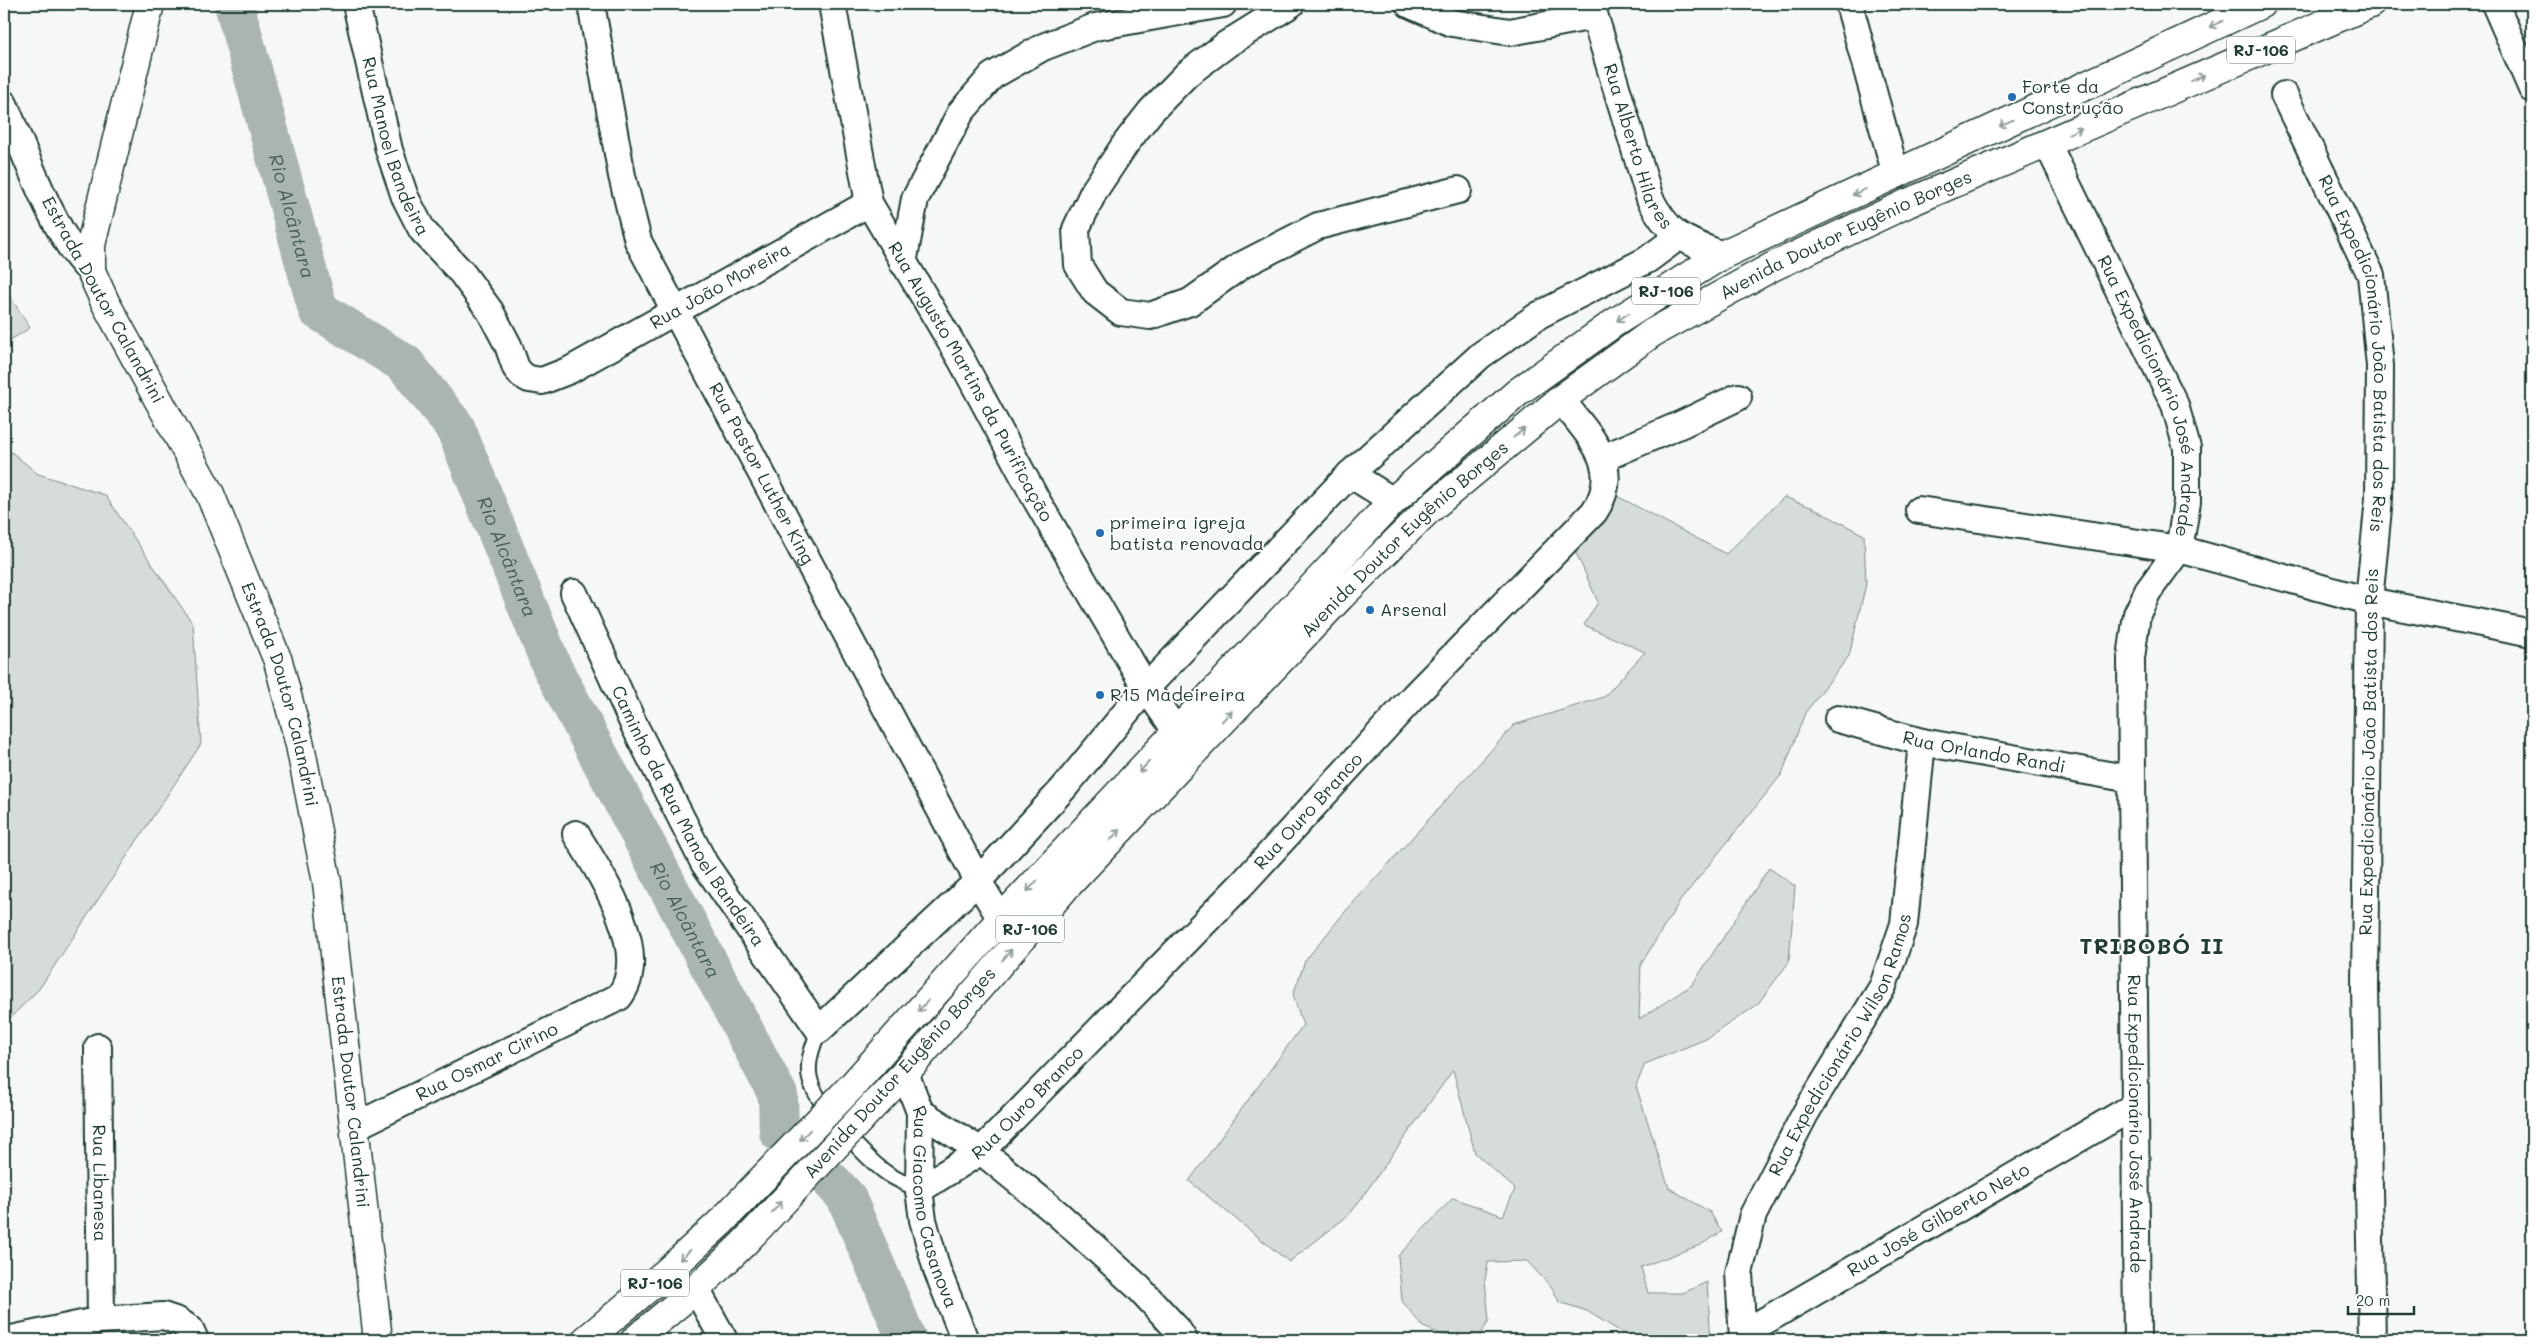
<svg xmlns="http://www.w3.org/2000/svg" width="2536" height="1344" font-family="Mali,sans-serif">
  <style>
    .green { fill: #d6dcdb; stroke: #7a8c88 }
    .lines { fill: none; stroke-linecap: round; stroke-linejoin: round }
    .river { stroke: #aab5b1; stroke-width: 40 }
    .lane-casing { stroke: #1f3d34; stroke-width: 18 }
    .street-casing { stroke: #1f3d34; stroke-width: 30 }
    .secondary-casing { stroke: #1f3d34; stroke-width: 31 }
    .highway-casing { stroke: #1f3d34; stroke-width: 31 }
    .lane { stroke: #fff; stroke-width: 14 }
    .street { stroke: #fff; stroke-width: 26 }
    .secondary { stroke: #fff; stroke-width: 28 }
    .highway { stroke: #fff; stroke-width: 28 }
    .highway-bridge-casing { stroke: #1f3d34; stroke-width: 31; stroke-linecap: butt }
    .highway-bridge { stroke: #fff; stroke-width: 28 }
    .oneway { stroke: #8f9e9a }
    .poi-dot { fill: #1f6fb2; stroke: #fff; stroke-width: 2 }
    .labels { text-anchor: middle; stroke-width: 4; stroke-linejoin: round; paint-order: stroke }
    .shield { fill: #fff; stroke: #627771; stroke-width: 1 }
    .shield-label { font-size: 16px; font-weight: bold; fill: #1f3d34 }
    .poi-label { font-size: 18px; fill: #1f3d34; stroke: #fff; text-anchor: start }
    .street-label { font-size: 18px; fill: #1f3d34; stroke: #fff }
    .water-label { font-size: 19px; font-style: italic; fill: #49615a; stroke: #fff }
    .district-label { font-size: 22px; font-weight: bold; letter-spacing: 1px; fill: #1f3d34; stroke: #fff }
  </style>
  <rect width="100%" height="100%" fill="#f6f7f7"/>
  <filter id="ink" filterUnits="userSpaceOnUse"><feTurbulence type="fractalNoise" baseFrequency=".02" numOctaves="2"/><feDisplacementMap in="SourceGraphic" scale="10" xChannelSelector="R" yChannelSelector="G"/><feConvolveMatrix kernelMatrix="1 2 1 2 8 2 1 2 1" color-interpolation-filters="sRGB"/></filter>
  <g filter="url(#ink)">
    <!-- green -->
    <path class="green" d="M4,287L30,328L4,344Z
      M4,446L38,474L105,495L193,624L201,744L39,989L4,1024Z
      M1617,496L1726,554L1784,497L1811,507L1864,535L1866,584L1849,656L1805,713L1782,774L1680,901L1641,964L1639,1019L1692,985L1769,868L1795,886L1789,962L1757,1005L1706,1039L1645,1064L1636,1086L1669,1188L1710,1212L1722,1232L1700,1245L1641,1267L1648,1293H1683L1707,1282L1711,1340H1634L1587,1311L1559,1302L1553,1289L1527,1261L1488,1262L1485,1280L1489,1321L1477,1340H1457L1423,1327L1402,1301L1398,1256L1453,1198L1503,1216L1515,1189L1475,1153L1453,1070L1350,1214L1289,1262L1189,1181L1303,1025L1293,995L1305,961L1344,913L1514,725L1604,697L1645,652L1584,625L1598,602L1573,546Z"/>
    <g class="lines">
      <!-- river -->
      <g class="river">
        <path id="s1" d="M234,4L318,310L405,364L455,427L552,667L778,1095L779,1132"/>
        <path d="M833,1183L846,1197L907,1340"/>
      </g>
      <!-- lane casing -->
      <g class="lane-casing">
        <path id="lane" d="M819,1030C813,1046 806,1062 810,1079C815,1103 867,1160 888,1174C897,1180 909,1185 919,1190"/>
      </g>
      <!-- street casing -->
      <g class="street-casing">
        <g id="street">
          <path id="s2" d="M356,4L389,150L405,197L422,230L462,273L490,311L508,345L516,368L522,375L529,379L542,381L570,370L869,203"/>
          <path id="s3" d="M591,4L622,176L638,241L978,881L1001,919"/>
          <path id="s4" d="M832,4L869,203L962,361L1037,501L1146,688L1177,732"/>
          <path d="M1291,4L1227,44L1187,74L1151,111L1126,143L1094,191L1076,229L1078,265L1095,292L1121,312L1150,316L1190,302L1242,265L1318,226L1458,190"/>
          <path d="M1409,4L1452,23L1510,32L1594,16"/>
          <path id="s5" d="M1591,4L1650,199C1671,238 1683,239 1722,255"/>
          <path d="M1849,4L1896,175"/>
          <path d="M2495,4L2532,89"/>
          <path id="s6" d="M2284,95L2371,275L2380,366L2379,498L2369,601L2365,988L2372,1340"/>
          <path d="M4,104C23,147 56,242 91,271"/>
          <path id="s7" d="M2047,143L2175,405L2187,448V502L2179,549L2148,591L2137,614L2131,658L2137,1340"/>
          <path d="M903,263L915,199L961,112L992,76L1043,47L1095,27L1223,4"/>
          <path d="M1603,458L1682,424L1738,397"/>
          <path d="M1350,474L1393,501"/>
          <path d="M1919,510L2179,549L2369,601L2532,633"/>
          <path id="s8" d="M574,593L634,725L704,863L819,1030L978,881L1063,789L1146,688L1350,474L1481,355L1539,315L1647,260L1678,237"/>
          <path id="s9" d="M1838,719L1922,742L2131,779"/>
          <path id="s10" d="M98,1047L101,1320"/>
          <path id="s11" d="M905,1073L920,1112L919,1190L923,1220L937,1270L965,1340"/>
          <path d="M920,1112L981,1151L1058,1214L1138,1287L1177,1329L1184,1340"/>
          <path id="s12" d="M354,1127L619,997C653,953 601,874 576,834"/>
          <path id="s13" d="M919,1190L981,1151L1243,883L1414,696L1594,512C1625,466 1588,436 1561,399"/>
          <path d="M696,1289L724,1340"/>
          <path id="s14" d="M1744,1333L2133,1107"/>
          <path d="M7,1340L101,1320L163,1316L178,1321L190,1329L195,1340"/>
          <path id="s15" d="M1743,1340L1739,1273L1753,1215L1805,1114L1883,986L1904,924L1922,742"/>
        </g>
      </g>
      <!-- secondary casing -->
      <g class="secondary-casing">
        <g id="secondary">
          <path id="s16" d="M150,4L91,245V271L105,302L210,494L278,661L300,745L327,882L378,1340"/>
        </g>
      </g>
      <!-- highway casing -->
      <g class="highway-casing">
        <g id="highway">
          <path d="M851,1087L1001,919L1393,501L1518,392L1614,323L1722,255L2261,4"/>
          <path id="s17" d="M870,1109L905,1073L1064,889L1340,597L1427,511L1561,399L1652,333L1772,267L1908,203L2370,4"/>
          <path d="M586,1340L668,1271L721,1222"/>
          <path d="M635,1340L696,1289L744,1243"/>
        </g>
      </g>
      <!-- lane -->
      <use href="#lane" class="lane"/>
      <!-- street -->
      <use href="#street" class="street"/>
      <!-- secondary -->
      <use href="#secondary" class="secondary"/>
      <!-- highway -->
      <use href="#highway" class="highway"/>
      <!-- highway-bridge casing -->
      <g class="highway-bridge-casing">
        <path id="highway-bridge" d="M721,1222L851,1087
          M744,1243L870,1109"/>
      </g>
      <!-- highway-bridge -->
      <use href="#highway-bridge" class="highway-bridge"/>
    </g>
    <!-- one-way arrows -->
    <defs><path id="oneway-shaft" d="M-6 0H5M1.5-3L5.5 0L1.5 3" fill="none" stroke-width="1.6" stroke-linecap="round" stroke-linejoin="round" transform="scale(1.25)"/></defs>
    <g class="oneway">
      <use href="#oneway-shaft" transform="translate(2216 24) rotate(155)"/>
      <use href="#oneway-shaft" transform="translate(2198 78) rotate(-24)"/>
      <use href="#oneway-shaft" transform="translate(2006 123) rotate(155)"/>
      <use href="#oneway-shaft" transform="translate(2075 131) rotate(-23)"/>
      <use href="#oneway-shaft" transform="translate(1859 192) rotate(155)"/>
      <use href="#oneway-shaft" transform="translate(1623 317) rotate(148)"/>
      <use href="#oneway-shaft" transform="translate(1519 433) rotate(-39)"/>
      <use href="#oneway-shaft" transform="translate(1227 716) rotate(-47)"/>
      <use href="#oneway-shaft" transform="translate(1144 767) rotate(133)"/>
      <use href="#oneway-shaft" transform="translate(1115 835) rotate(-47)"/>
      <use href="#oneway-shaft" transform="translate(1032 886) rotate(133)"/>
      <use href="#oneway-shaft" transform="translate(1007 955) rotate(-49)"/>
      <use href="#oneway-shaft" transform="translate(923 1006) rotate(132)"/>
      <use href="#oneway-shaft" transform="translate(805 1135) rotate(134)"/>
      <use href="#oneway-shaft" transform="translate(777 1207) rotate(-47)"/>
      <use href="#oneway-shaft" transform="translate(685 1255) rotate(137)"/>
    </g>
  </g>
  <!-- markers -->
  <g class="poi-dot">
    <circle cx="2012" cy="97" r="5"/>
    <circle cx="1100" cy="533" r="5"/>
    <circle cx="1370" cy="610" r="5"/>
    <circle cx="1100" cy="695" r="5"/>
  </g>
  <g class="labels">
    <!-- shield labels -->
    <g class="shield">
      <rect x="2227" y="36.5" width="68" height="27" rx="4"/>
      <rect x="1632" y="277.5" width="68" height="27" rx="4"/>
      <rect x="996" y="915.5" width="68" height="27" rx="4"/>
      <rect x="621" y="1269.5" width="68" height="27" rx="4"/>
    </g>
    <g class="shield-label">
      <text x="2261" y="56">RJ-106</text>
      <text x="1666" y="297">RJ-106</text>
      <text x="1030" y="935">RJ-106</text>
      <text x="655" y="1289">RJ-106</text>
    </g>
    <!-- poi labels -->
    <g class="poi-label">
      <text x="2022" y="93">Forte da<tspan x="2022" dy="21">Construção</tspan></text>
      <text x="1110" y="529">primeira igreja<tspan x="1110" dy="21">batista renovada</tspan></text>
      <text x="1380" y="616">Arsenal</text>
      <text x="1110" y="701">R15 Madeireira</text>
    </g>
    <!-- street labels -->
    <g class="street-label">
      <text dy="6" stroke="none"><textPath href="#s2" startOffset="148">Rua Manoel Bandeira</textPath></text>
      <text dy="6" stroke="none"><textPath href="#s5" startOffset="150">Rua Alberto Hilares</textPath></text>
      <text dy="6" stroke="none"><textPath href="#s17" startOffset="1322">Avenida Doutor Eugênio Borges</textPath></text>
      <text dy="6" stroke="none"><textPath href="#s2" startOffset="638">Rua João Moreira</textPath></text>
      <text transform="translate(103 300) rotate(61)" y="6">Estrada Doutor Calandrini</text>
      <text dy="6" stroke="none"><textPath href="#s6" startOffset="274">Rua Expedicionário João Batista dos Reis</textPath></text>
      <text dy="6" stroke="none"><textPath href="#s4" startOffset="408">Rua Augusto Martins da Purificação</textPath></text>
      <text dy="6" stroke="none"><textPath href="#s7" startOffset="276">Rua Expedicionário José Andrade</textPath></text>
      <text dy="6" stroke="none"><textPath href="#s3" startOffset="505">Rua Pastor Luther King</textPath></text>
      <text dy="6" stroke="none"><textPath href="#s17" startOffset="782">Avenida Doutor Eugênio Borges</textPath></text>
      <text dy="6" stroke="none"><textPath href="#s16" startOffset="740">Estrada Doutor Calandrini</textPath></text>
      <text dy="6" stroke="none"><textPath href="#s9" startOffset="150">Rua Orlando Randi</textPath></text>
      <text transform="translate(2369 752) rotate(-89)" y="6">Rua Expedicionário João Batista dos Reis</text>
      <text dy="6" stroke="none"><textPath href="#s13" startOffset="545">Rua Ouro Branco</textPath></text>
      <text dy="6" stroke="none"><textPath href="#s8" startOffset="251">Caminho da Rua Manoel Bandeira</textPath></text>
      <text dy="6" stroke="none"><textPath href="#s15" startOffset="319">Rua Expedicionário Wilson Ramos</textPath></text>
      <text dy="6" stroke="none"><textPath href="#s12" startOffset="148">Rua Osmar Cirino</textPath></text>
      <text transform="translate(900 1073) rotate(-48)" y="6">Avenida Doutor Eugênio Borges</text>
      <text dy="6" stroke="none"><textPath href="#s16" startOffset="1145">Estrada Doutor Calandrini</textPath></text>
      <text dy="6" stroke="none"><textPath href="#s13" startOffset="140">Rua Ouro Branco</textPath></text>
      <text dy="6" stroke="none"><textPath href="#s7" startOffset="1026">Rua Expedicionário José Andrade</textPath></text>
      <text dy="6" stroke="none"><textPath href="#s10" startOffset="136">Rua Libanesa</textPath></text>
      <text dy="6" stroke="none"><textPath href="#s11" startOffset="139">Rua Giacomo Casanova</textPath></text>
      <text dy="6" stroke="none"><textPath href="#s14" startOffset="225">Rua José Gilberto Neto</textPath></text>
    </g>
    <!-- water labels -->
    <g class="water-label">
      <text dy="7" stroke="none"><textPath href="#s1" startOffset="220">Rio Alcântara</textPath></text>
      <text dy="7" stroke="none"><textPath href="#s1" startOffset="640">Rio Alcântara</textPath></text>
      <text dy="7" stroke="none"><textPath href="#s1" startOffset="1045">Rio Alcântara</textPath></text>
    </g>
    <!-- district labels -->
    <g class="district-label">
      <text x="2152" y="954">TRIBOBÓ II</text>
    </g>
  </g>
  <!-- margin -->
  <rect width="2536" height="1344" fill="none" stroke="#fff" stroke-width="20"/>
  <rect x="10" y="10" width="2516" height="1324" fill="none" stroke="#1f3d34" stroke-width="2" filter="url(#ink)"/>
  <!-- scale -->
  <path d="M2348 1306v8h66v-8" fill="none" stroke="#1f3d34" stroke-width="2.5"/>
  <text x="2356" y="1306" font-size="15" fill="#1f3d34" stroke="#ffffff" stroke-width="4" paint-order="stroke">20 m</text>
</svg>
